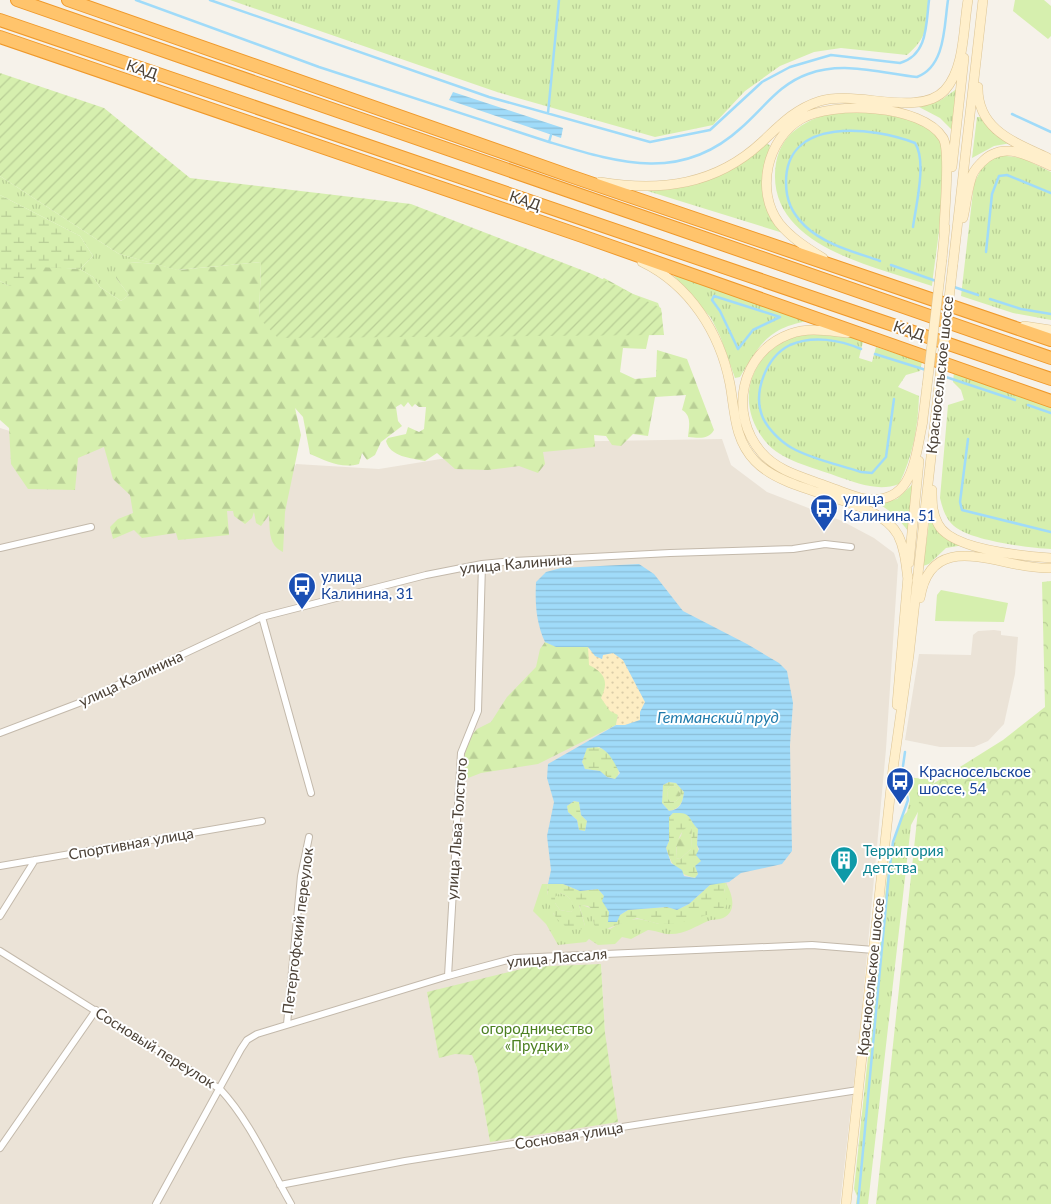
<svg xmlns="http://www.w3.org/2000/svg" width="1051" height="1204" font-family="Lato,sans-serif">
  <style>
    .residential { fill: #ebe3d7; fill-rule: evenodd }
    .grass { fill: url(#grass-tufts) }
    .forest { fill: url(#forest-firs) }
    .wetland { fill: url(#wetland-marsh); fill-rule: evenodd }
    .sand { fill: url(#sand-dots) }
    .park { fill: url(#park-crowns) }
    .garden { fill: url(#garden-furrows) }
    .pitch { fill: #d6efae }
    .water { fill: url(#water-rules); fill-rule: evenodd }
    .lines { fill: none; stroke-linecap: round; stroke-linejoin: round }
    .stream { stroke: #a0dbf9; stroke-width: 2.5 }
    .street-casing { stroke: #c3b9ab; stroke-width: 8 }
    .secondary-casing { stroke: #dcc495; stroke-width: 10 }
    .highway-casing { stroke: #ef992b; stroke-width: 14 }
    .street { stroke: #fff; stroke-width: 6 }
    .secondary { stroke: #ffefcb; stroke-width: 9 }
    .highway { stroke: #ffc46c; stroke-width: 12 }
    .secondary-bridge-casing { stroke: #dcc495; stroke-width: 10; stroke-linecap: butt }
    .secondary-bridge { stroke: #ffefcb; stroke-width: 9 }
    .labels { text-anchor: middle; stroke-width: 4; stroke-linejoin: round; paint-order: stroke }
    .street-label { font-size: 15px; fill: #4c4237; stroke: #fff }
    .transit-label { font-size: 15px; fill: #164399; stroke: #fff; text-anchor: start }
    .culture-label { font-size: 15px; fill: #0d838f; stroke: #fff; text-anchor: start }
    .park-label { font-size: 15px; fill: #4c8021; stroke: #fff }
    .water-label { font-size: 16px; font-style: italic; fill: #1f7aab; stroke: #fff }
  </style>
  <defs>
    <pattern id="grass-tufts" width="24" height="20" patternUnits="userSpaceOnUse" patternTransform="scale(1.25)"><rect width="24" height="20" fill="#d6efae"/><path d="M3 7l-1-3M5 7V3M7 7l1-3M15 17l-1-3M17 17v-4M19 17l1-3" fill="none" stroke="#b9ce96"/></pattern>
    <pattern id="forest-firs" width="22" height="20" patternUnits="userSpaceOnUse" patternTransform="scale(1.25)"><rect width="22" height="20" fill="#d6efae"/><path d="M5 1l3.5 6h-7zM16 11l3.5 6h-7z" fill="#b9ce96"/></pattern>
    <pattern id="wetland-marsh" width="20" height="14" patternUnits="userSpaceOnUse" patternTransform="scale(1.25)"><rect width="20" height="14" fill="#d6efae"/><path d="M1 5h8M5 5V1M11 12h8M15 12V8" fill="none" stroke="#b9ce96"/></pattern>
    <pattern id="sand-dots" width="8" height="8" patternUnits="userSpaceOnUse" patternTransform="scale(1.25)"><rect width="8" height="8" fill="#fdedc3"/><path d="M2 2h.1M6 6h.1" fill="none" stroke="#dacca8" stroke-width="1.8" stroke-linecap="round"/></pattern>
    <pattern id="park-crowns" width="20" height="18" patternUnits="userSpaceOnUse" patternTransform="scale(1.25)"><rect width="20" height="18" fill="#d6efae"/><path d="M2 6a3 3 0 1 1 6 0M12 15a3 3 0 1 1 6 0" fill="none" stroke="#b9ce96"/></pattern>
    <pattern id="garden-furrows" width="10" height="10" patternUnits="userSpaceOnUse" patternTransform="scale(1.25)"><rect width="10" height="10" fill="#d6efae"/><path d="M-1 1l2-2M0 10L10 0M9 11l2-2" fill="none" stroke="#b9ce96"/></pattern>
    <pattern id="water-rules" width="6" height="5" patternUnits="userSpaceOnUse" patternTransform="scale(1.25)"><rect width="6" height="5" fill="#a0dbf9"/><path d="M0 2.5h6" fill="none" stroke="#8bbdd6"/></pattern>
  </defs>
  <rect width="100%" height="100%" fill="#f6f2ea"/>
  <!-- residential -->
  <path class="residential" d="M0,428L82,453L104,447L281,500L296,464L379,469L545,442L722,439L731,465L767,492L842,521L874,538L894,553L898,565L886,749L861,1019L840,1204H0ZM601,964L605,1033L490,1141L477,1068L472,1054H455Z
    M994,630L1001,631V635L1018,637L1015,674L1004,724L988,741L974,747H940L905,740L919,654L971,655L973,635L978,631Z"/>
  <!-- grass -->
  <path class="grass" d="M230,0H928C927,26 928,37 907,55L841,48L814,52L780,66L745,91L713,125L655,137L497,92Z
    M958,88L952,130L940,118L919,107L941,100Z
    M836,111C860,111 901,112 922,123C929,127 937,135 940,142C951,169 935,254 932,286C874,266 763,246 776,163C782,131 807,120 836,111Z
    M977,117H980L991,130L1011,143L994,146L972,158Z
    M767,144L770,145L764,180L783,233L641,189L692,184Z
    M999,155L1022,158L1051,172V320L1013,313L961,296L974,183L983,166L988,161Z
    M0,176L119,254L156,264L129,262L116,278L129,295L121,301L100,287L93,277L80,269L93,256L80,236L0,195Z
    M677,273L813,320C769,327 761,342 740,377L735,378L720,336L711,318L674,276Z
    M807,334L851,337L863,342L859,358L872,362L876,347L922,362L920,371L906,375L898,387L919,396C918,427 913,456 899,484C878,492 857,483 836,476C813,467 781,461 765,441C730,397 755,343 807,334Z
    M954,371L1051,406V549C1029,548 978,541 960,530C947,523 943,511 940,498L948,405L964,400L961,390L953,382Z
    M914,483L909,532L895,515L878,503L897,499Z
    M930,516C938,532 948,538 964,545L946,548L929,564L923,566Z
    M906,777L935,780L911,825L868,1204H856L857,1196L854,1189L890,848L894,843L901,818L907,812L910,800Z
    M726,883C733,895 738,914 720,919C716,920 712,919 708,921C696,926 685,934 671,934C664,935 655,930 648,930L631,939L622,937L615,944L598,945L589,939L586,942L558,945L546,924L533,911L542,884H548L547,892L554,915L585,926L579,904L593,909L594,925L610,929C630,917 636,917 659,924L724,893Z
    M560,893C568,895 572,900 575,908L571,912L560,910L555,903V896Z"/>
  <!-- forest -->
  <path class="forest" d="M129,262L156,264L178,270L261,262L259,318L595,284L604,278L633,294L658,303L662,314L658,329L649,335L646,349L623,348L620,372L635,379L656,377L657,350L687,359L714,430C708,440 699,438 688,437C689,426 692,416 682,410L686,395L655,397L648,436L633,434L621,446L612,445L606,436L594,435L595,447L543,452L545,464L538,473L519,466L488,470L455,469L437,453L425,461C411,458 390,457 386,441L388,438L406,434L408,427L419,432L424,429L426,407H419L415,404L412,407L408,402L404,407L401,404L396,407L398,421L402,426L381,442L375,455L367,460L362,453L359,464C341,469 326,461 310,454L303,417L295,408L301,435L285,512L283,552C268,545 270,530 269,515L261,526L256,523L254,512L252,518L245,524L234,516L233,511H227L229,535L178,540L176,533L142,538L134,530L113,539L110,527L118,519L133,513L130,495L113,479L104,447L78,458L75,490L28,489L11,464L9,428L0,420V281L9,286L37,266L80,269L93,277L100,287L121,301L129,295L116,278L117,268Z
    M545,642L557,647H588L590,656L606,679V689L618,715L616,725L538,764L481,773L463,780V762L468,740L477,729L491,722L507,697L536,667L540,649Z
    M671,786L677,787L681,795L676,801L671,802L668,799L667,790Z
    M689,825L692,828L691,849L680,859L676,858L677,841L681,836L683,829Z"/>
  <!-- wetland -->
  <path class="wetland" d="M0,195L80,236L93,256L80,269L37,267L23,285L9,286L0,281Z
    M587,747C591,747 596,746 600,748C610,751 626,771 615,779L607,777L600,771L585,769L582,762Z
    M669,782L676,783L684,792C683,802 680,809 669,811L662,803L663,785ZM671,786L677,787L681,795L676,801L671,802L668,799L667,790Z
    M574,801L579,802L581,815L587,821L585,831L579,830L577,820L568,812L567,806Z
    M685,812C691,817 692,823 698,829L697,845L701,861L697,869L698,874L695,878C676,873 672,866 666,848L669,841V817L673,813ZM689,826L692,828L691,849L680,859L676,858C676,845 678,832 689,826Z
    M720,882L726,883L724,893L728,902L724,910L675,924H659L637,918L600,931L594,925L592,909L588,906L579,905L585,926L583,929C559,934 544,904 548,884H563L580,891L598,889L604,896L603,901L609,912V922L628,910L667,907L677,910L689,904L710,885ZM560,893C568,895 572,900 574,908L571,912L560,910L555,903V897Z"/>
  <!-- sand -->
  <path class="sand" d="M588,647L602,659L603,655L613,653L623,660L645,702L640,712V720L625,725H616L618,715L610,711L601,698C609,682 605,673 589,665Z"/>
  <!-- park -->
  <path class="park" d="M1051,581V1204H876L920,792L1003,740L1045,707L1042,582Z"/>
  <!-- garden -->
  <path class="garden" d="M0,73L104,108L190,178L411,204L592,274L661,308L664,335L278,338L259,318L261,262L177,270L119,254L0,176Z
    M601,964L605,1033L618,1122L490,1142L477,1068L472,1055L455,1054L439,1058L427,992L530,967Z"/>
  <!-- pitch -->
  <path class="pitch" d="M1015,0H1044L1051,6V36L1048,39L1013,11Z
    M941,590L1008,603L1004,622L935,621L937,595Z"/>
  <!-- water -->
  <path class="water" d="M453,92L563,128L561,138L449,100Z
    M639,564L654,574L683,611L747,644L779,663L787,671L793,703L790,745L792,851L782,864L741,873L729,882L710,885L689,904L677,910L667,907L628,910L620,915L617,922H608L609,912L602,901L604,896L598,889L580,891L563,884H548L551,870L547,836L554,802L547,778L548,764L616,725H625L640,720V712L645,702L623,660L613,653L603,655L602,659L595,656L588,647H556L545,642C536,622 535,604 536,582L546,572L561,568ZM599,747C612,754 613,762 620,773L615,779L607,777L600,771L585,769L582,762L587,748ZM669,782L676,783L684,792C683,802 680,810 669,811L662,803L663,785ZM574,801L579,802L581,815L587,821L585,831L579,830L577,820L568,812L567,806ZM673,813C693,812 687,818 698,829L697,845L699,849L696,855L701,861L695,866L698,874L695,878L684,876L682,870L671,863L666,848L669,841V817Z"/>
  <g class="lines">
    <!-- stream -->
    <path class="stream" d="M136,0L319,67L549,142C619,163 681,183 741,128C764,108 779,84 808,74C844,61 881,73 917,77C946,66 944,25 948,0
      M210,0L489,97L650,142L710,130L762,82L790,67L831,55L900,63C928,55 926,24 929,0
      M548,113L559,0
      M1012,114L1051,132
      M549,142L551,135
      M986,252L992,194L999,176L1007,175L1051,193
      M880,261C855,252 825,245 805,226C792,213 786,201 786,182C786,116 873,127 915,143C927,161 916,205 913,227
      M891,265L936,281
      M954,287L978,295
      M714,296L780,317L753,330L738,349L720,311L712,300Z
      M990,299L1021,309L1051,314
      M861,349C840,340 813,335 790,345C766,357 752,393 763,418C768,429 781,442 792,448C811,459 840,465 861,472L872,473L886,457L894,399
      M875,354L926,370
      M943,376L1015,400
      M1028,405L1051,413
      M968,439L960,502L962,510L1051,532
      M903,766L905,752
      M858,1204L889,873L893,842L908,800L904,782"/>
    <!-- street casing -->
    <g class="street-casing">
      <path id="street" d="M0,548L91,527
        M262,617L311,793
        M0,733L79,703L262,617L426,575L482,564L514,561L670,553L793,549L825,544L851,547
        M0,866L262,821
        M0,916L35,860
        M0,951L220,1089C250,1121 269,1166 291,1204
        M448,976L461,753L478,711L482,564
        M287,1024L301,876L309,837
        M0,1148L96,1010
        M280,1185L405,1161L858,1090
        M156,1204L241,1049L247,1040L257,1034L448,976L515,958L812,945L874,950"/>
    </g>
    <!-- secondary casing -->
    <g class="secondary-casing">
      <path id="secondary" d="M978,87C977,131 1017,143 1050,159
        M952,167L964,58
        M600,182C661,192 716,185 762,142C781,124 795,109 820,101C857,90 919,118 945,90C965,68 963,28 968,0
        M963,218C966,205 967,192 971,179C972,174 977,167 981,163C1002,140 1027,155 1051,166
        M823,258C807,248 791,238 779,223C755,191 767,139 801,119C832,101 922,104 943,138C951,151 944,213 944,232
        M942,259L945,227
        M642,262C690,285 720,333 730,384C735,412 734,439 755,461C789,497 877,496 898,535C905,549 906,565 908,580
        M953,264L983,0
        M1024,326L1051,330
        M847,333C828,331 808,327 790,334C740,352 728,415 762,453C778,472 807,478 829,487C841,491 854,497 866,499C914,505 915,456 923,421
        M922,426L927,386
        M932,490C932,502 932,513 938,524C951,550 1024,556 1051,558
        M909,563L919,461
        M920,598C932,524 1004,571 1051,568
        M897,705L908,576
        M846,1204L893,769L909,655L939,385"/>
    </g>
    <!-- highway casing -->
    <g class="highway-casing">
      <path id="highway" d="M17,0L1051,358
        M68,0L573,177L1051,340
        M0,20L1051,379
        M0,37L582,236L1051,401"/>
    </g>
    <!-- street -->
    <use href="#street" class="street"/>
    <!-- secondary -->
    <use href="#secondary" class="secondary"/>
    <!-- highway -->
    <use href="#highway" class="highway"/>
    <!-- secondary-bridge casing -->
    <g class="secondary-bridge-casing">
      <path id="secondary-bridge" d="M939,385L953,264
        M927,386L942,259"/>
    </g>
    <!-- secondary-bridge -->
    <use href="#secondary-bridge" class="secondary-bridge"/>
  </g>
  <!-- icons -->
  <defs>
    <g id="bus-pin" transform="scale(1.4375)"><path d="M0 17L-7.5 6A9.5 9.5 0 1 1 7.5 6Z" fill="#1a4fb4" stroke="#fff"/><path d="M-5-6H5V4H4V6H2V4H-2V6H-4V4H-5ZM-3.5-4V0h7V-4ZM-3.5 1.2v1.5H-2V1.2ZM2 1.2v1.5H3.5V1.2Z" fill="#fff"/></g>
    <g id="building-pin" transform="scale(1.4375)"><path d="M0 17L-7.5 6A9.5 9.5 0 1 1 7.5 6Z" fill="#0f9aa8" stroke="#fff"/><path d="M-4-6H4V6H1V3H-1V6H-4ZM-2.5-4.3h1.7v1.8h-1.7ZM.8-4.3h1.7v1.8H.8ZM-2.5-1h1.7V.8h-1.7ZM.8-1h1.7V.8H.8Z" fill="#fff"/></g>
  </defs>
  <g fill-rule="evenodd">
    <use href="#bus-pin" x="824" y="508"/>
    <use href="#bus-pin" x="302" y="586"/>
    <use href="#bus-pin" x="900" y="781"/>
    <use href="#building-pin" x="844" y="860"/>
  </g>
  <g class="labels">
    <!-- street labels -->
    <g class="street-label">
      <text transform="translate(142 70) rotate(19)" y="5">КАД</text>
      <text transform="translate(525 201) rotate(19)" y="5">КАД</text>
      <text transform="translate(909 331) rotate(19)" y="5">КАД</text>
      <text transform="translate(940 375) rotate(-84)" y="5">Красносельское шоссе</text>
      <text transform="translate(516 564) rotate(-5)" y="5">улица Калинина</text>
      <text transform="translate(131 679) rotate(-25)" y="5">улица Калинина</text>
      <text transform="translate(457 829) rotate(-86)" y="5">улица Льва Толстого</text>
      <text transform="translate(131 844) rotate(-10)" y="5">Спортивная улица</text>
      <text transform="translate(298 931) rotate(-83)" y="5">Петергофский переулок</text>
      <text transform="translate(557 958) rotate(-5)" y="5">улица Лассаля</text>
      <text transform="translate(871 977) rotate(-84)" y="5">Красносельское шоссе</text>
      <text transform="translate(155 1048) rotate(32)" y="5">Сосновый переулок</text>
      <text transform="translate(569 1136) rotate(-9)" y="5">Сосновая улица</text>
    </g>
    <!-- transit labels -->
    <g class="transit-label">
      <text x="843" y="504">улица<tspan x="843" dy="17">Калинина, 51</tspan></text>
      <text x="321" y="582">улица<tspan x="321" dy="17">Калинина, 31</tspan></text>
      <text x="919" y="777">Красносельское<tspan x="919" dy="17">шоссе, 54</tspan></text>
    </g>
    <!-- culture labels -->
    <g class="culture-label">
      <text x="863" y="856">Территория<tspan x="863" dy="17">детства</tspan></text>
    </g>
    <!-- park labels -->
    <g class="park-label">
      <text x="537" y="1034">огородничество<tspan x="537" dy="17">«Прудки»</tspan></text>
    </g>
    <!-- water labels -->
    <g class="water-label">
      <text x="718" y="723">Гетманский пруд</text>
    </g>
  </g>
</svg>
